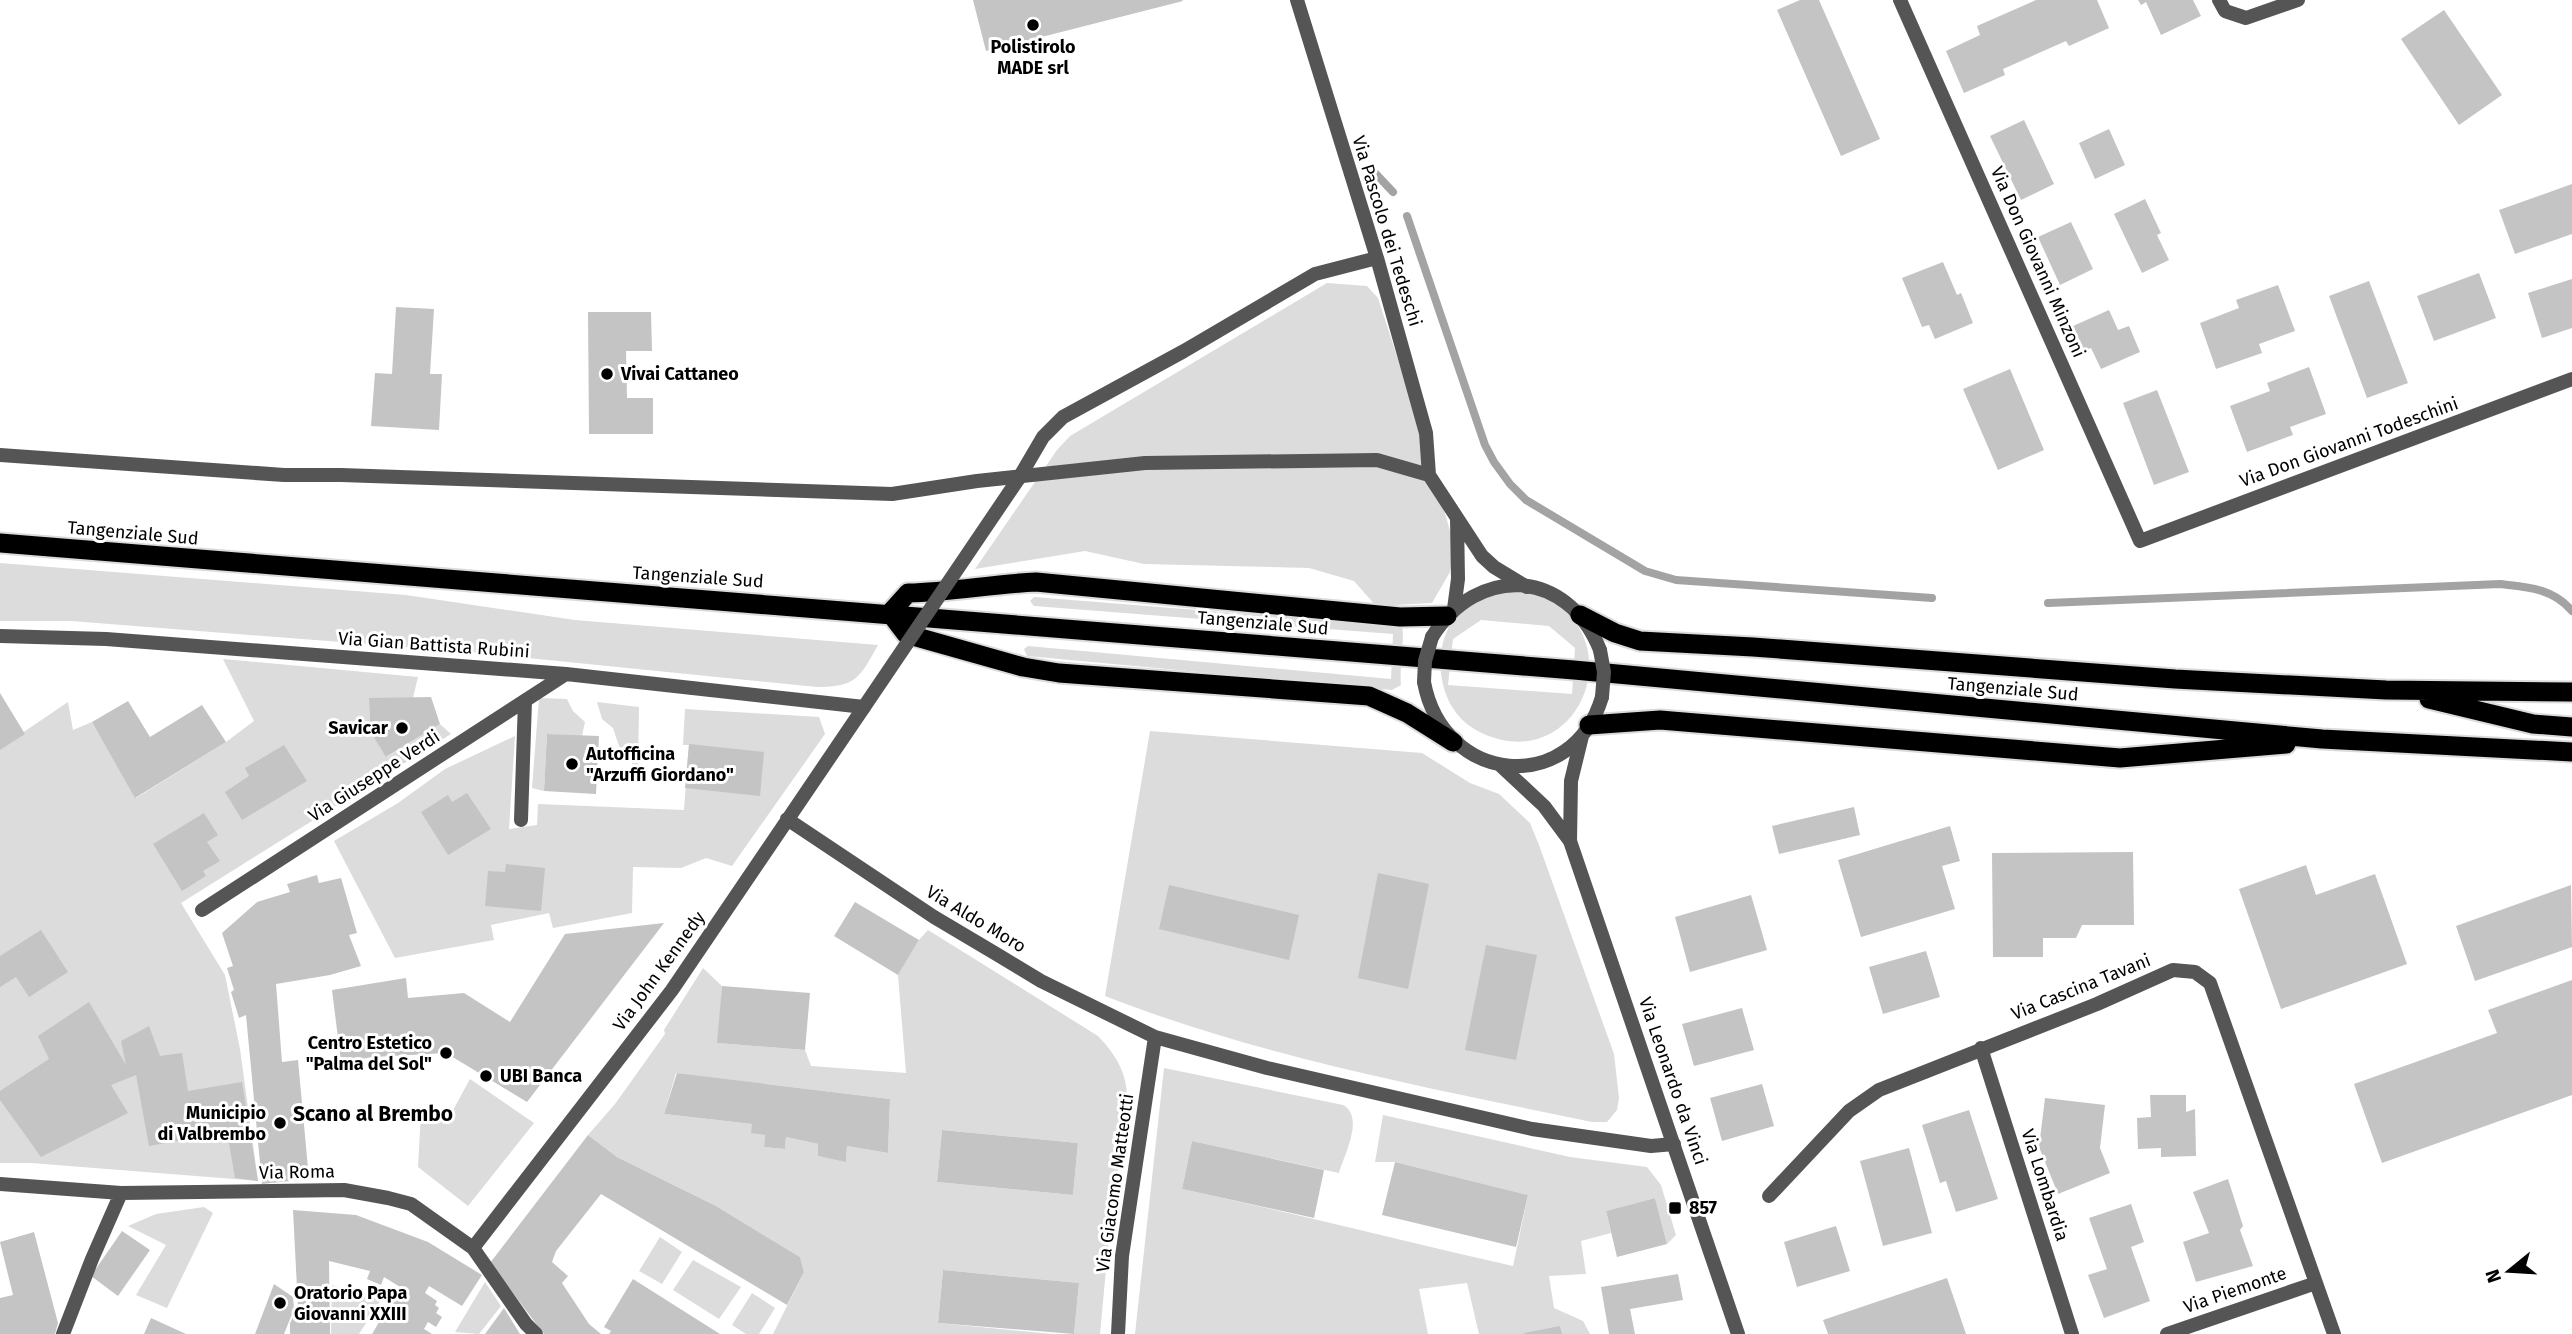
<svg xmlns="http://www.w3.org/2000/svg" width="2572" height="1334" font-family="'Fira Sans',sans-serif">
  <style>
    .green { fill: #dcdcdc; fill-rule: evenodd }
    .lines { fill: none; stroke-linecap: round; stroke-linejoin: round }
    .stream { stroke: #a3a3a3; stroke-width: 8 }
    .building { fill: #c4c4c4 }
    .trunk-casing { stroke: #dbdbdb; stroke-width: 23 }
    .minor { stroke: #555; stroke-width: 14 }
    .tertiary { stroke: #555; stroke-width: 14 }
    .trunk { stroke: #000; stroke-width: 19 }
    .minor-bridge { stroke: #555; stroke-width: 14 }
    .tertiary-bridge { stroke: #555; stroke-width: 14 }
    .poi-dot { fill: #000; stroke: #fff; stroke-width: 2.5 }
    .labels { text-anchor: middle; stroke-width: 6; stroke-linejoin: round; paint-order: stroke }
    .poi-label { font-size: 18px; font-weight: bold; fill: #000; stroke: #fff; text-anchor: start }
    .street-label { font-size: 18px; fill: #000; stroke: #fff }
    .quarter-label { font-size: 21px; font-weight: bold; fill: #000; stroke: #fff }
  </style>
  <rect width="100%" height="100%" fill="#fff"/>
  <!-- green -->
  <path class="green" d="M1327,283L1367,286L1378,298L1425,443L1454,545L1450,572L1432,603L1376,606L1354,581L1309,568L1144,564L1085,551L975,569L1057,450L1070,436Z
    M0,563L406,595L575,620L878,645C860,677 857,687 817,687L457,651L71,621H0Z
    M1520,590C1633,613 1594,759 1502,740C1485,736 1468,728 1457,714C1429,679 1436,613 1483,597C1494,593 1508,592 1520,590ZM1481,620L1549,626L1575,648L1572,694L1448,685L1453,639Z
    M1034,597L1398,626L1402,627C1405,636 1399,671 1401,685L1392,690L1027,656L1024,649L1028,646L1391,679L1393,634L1034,606L1030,601Z
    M223,659L418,677L413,698H369L370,731L387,757L440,724L451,734L181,903L225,975L240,1049L258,1181L31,1163H0V748L68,702L73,730L92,722L136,798L226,742L254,721Z
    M539,698L567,699L573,711L585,722L582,736L547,734L544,791L532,788Z
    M597,702L639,707L638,768L622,755L613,728L602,719Z
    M685,709L819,717L825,734L732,866L706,858L681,868L633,867L632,913L553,928L549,913L491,925L494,940L395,958L334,841L398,803L445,769L515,736L509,829L537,825L538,804L684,810L689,745H683Z
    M1150,731L1422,753L1470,783L1499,794L1530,823L1539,845L1614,1054L1619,1098L1617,1110L1607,1122H1592C1429,1088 1261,1057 1105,996Z
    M928,930L1098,1036C1116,1055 1128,1074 1127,1101L1108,1248L1100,1334H1074L1079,1283L943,1270L938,1323L1053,1334H773L804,1272L800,1257L716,1206L617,1157L588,1135L615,1104L665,1034L664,1030L703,968L722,986L718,1043L805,1050L811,1066L906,1073L898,975L919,940ZM676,1073L890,1099L888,1153L847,1146L846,1161L818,1156V1144L786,1137L785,1149L764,1147L765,1135L752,1124L664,1114ZM942,1130L1078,1143L1073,1195L937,1182Z
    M1164,1068L1343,1105C1365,1117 1344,1155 1339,1173L1192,1141L1182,1189C1293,1213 1402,1241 1513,1266L1528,1195L1395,1162H1375L1383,1115L1570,1157L1647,1167L1661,1185L1676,1235L1667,1244L1655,1198L1606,1211L1611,1233L1581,1241L1586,1274L1549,1276L1554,1308L1583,1321L1590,1334H1479L1467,1283L1419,1289L1428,1334H1135Z
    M470,1079L534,1123L468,1206L418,1167L421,1113L446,1123Z
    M204,1207L213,1213L167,1308L136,1295L166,1245L128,1226L156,1214Z
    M660,1237L682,1252L662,1284L639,1271Z
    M693,1260L741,1287L719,1319L673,1290Z
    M485,1282L501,1306L479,1334L455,1332Z
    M332,1285L382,1298L359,1334H331Z
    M752,1293L775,1308L759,1334H746L732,1325Z"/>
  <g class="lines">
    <!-- stream -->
    <path class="stream" d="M1375,173L1393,192
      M1407,216L1485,445L1494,462L1510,484L1526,500L1645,571L1676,580L1932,598
      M2048,603L2500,584C2527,587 2553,588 2572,611"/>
  </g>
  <!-- building -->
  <path class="building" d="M973,0H1182L1183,1L986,51Z
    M1800,0H1819L1880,139L1841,156L1777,10Z
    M2036,0H2097L2109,28L2069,46L2066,41L2003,69L2005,75L1964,93L1946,51L1980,35L1977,26Z
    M2138,0H2193L2201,16L2161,35L2146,2L2141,5Z
    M2444,10L2502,95L2459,125L2401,39Z
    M2024,120L2054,184L2021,200L1990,136Z
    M2109,129L2125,165L2095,179L2079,143Z
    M2572,184V234L2515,254L2499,210Z
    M2145,199L2161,233L2157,235L2169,260L2142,273L2114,214Z
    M2071,222L2093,269L2060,285L2038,237Z
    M1943,262L1957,295L1961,293L1973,323L1935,339L1929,325L1922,327L1902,278Z
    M2479,273L2496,318L2434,341L2417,296Z
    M2572,279V328L2542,338L2528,293Z
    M2369,281L2408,383L2367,398L2329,296Z
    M2278,285L2295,331L2259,344L2262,353L2216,369L2200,323L2239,308L2236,300Z
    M396,307L434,309L430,374H442L439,430L371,426L375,373L392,374Z
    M2109,310L2118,330L2129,326L2140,352L2101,369L2091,348L2084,351L2073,326Z
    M588,312H651L652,351H626L627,398H653V434H589Z
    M2309,367L2326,414L2290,427L2293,435L2247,452L2230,406L2270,391L2267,383Z
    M2010,369L2044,450L1998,470L1963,389Z
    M2157,390L2189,472L2154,485L2123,403Z
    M0,693L25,734L0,750Z
    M431,697L440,724L386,757L370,731L369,698Z
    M128,701L150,737L202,705L226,742L135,798L92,722Z
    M547,734L599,736L596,794L544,791Z
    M689,744L764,752L760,796L685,788Z
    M284,745L307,781L242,820L225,792L249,776L245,768Z
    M467,793L491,829L448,855L421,812L448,795L452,802Z
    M1854,807L1860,835L1779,854L1772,826Z
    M204,813L218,835L207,842L220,861L203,871L206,876L182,891L153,844Z
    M1950,826L1960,861L1942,866L1955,909L1861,937L1838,860Z
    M2133,852L2134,925H2082L2076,938H2043V957H1993L1992,853Z
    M506,864L545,868L541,911L485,906L488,871L505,872Z
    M2306,865L2316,895L2375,874L2407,964L2281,1009L2239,889Z
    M1378,873L1429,884L1408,989L1358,978Z
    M317,875L319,883L341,878L357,933L349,935L361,966L330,975L276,984L282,1062L298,1060L309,1179L262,1184L246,1015L239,1018L231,992L234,990L227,968L233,966L222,933L257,902L290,892L287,884Z
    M1169,885L1299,915L1289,960L1159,929Z
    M2571,885L2572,947L2475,981L2456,926Z
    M1751,895L1767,950L1690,972L1675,917Z
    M855,902L919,940L898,975L834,936Z
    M664,923L527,1102L446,1053L374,1057L341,1062L332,990L406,978L408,998L464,993L510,1022L565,934Z
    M41,930L68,972L29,997L16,977L0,987V956Z
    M1486,945L1537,955L1516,1060L1465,1050Z
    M1926,951L1940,997L1883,1014L1869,967Z
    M2572,980V1095L2382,1163L2354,1084L2497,1033L2488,1010Z
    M722,986L810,993L805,1050L717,1043Z
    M89,1002L126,1065L121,1041L149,1026L160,1056L182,1053L188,1091L242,1082L258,1181L235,1178L227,1132L149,1146L136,1075L111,1085L128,1113L41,1157L0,1100V1091L49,1059L38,1036Z
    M1742,1008L1754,1050L1694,1066L1682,1024Z
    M677,1073L890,1099L888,1153L847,1146L846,1162L818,1156V1144L786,1137L785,1149L764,1147L765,1135L751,1133L752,1124L664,1114Z
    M1762,1084L1774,1126L1722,1141L1710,1098Z
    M2150,1095H2186V1112L2195,1109L2196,1156L2161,1157V1148L2138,1149L2137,1118L2151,1117Z
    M2045,1098L2105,1105L2100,1148L2110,1173L2058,1194L2039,1147Z
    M1969,1110L1998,1199L1956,1212L1946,1181L1940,1183L1922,1125Z
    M942,1130L1078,1143L1073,1195L937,1182Z
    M588,1135L617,1157L716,1206L800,1257L804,1272L787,1305L601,1194L556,1251L552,1262L568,1276L562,1283L589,1324L601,1334H544L490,1263Z
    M1192,1141L1324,1170L1314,1218L1182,1189Z
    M1909,1148L1932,1233L1883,1246L1860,1161Z
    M1395,1162L1528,1195L1516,1247L1382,1215Z
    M2228,1179L2243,1226L2240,1230L2253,1266L2196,1282L2183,1242L2209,1233L2193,1192Z
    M1655,1198L1667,1244L1617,1257L1606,1211Z
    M2131,1204L2144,1242L2131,1247L2150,1301L2104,1318L2088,1275L2107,1269L2089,1218Z
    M293,1210L356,1215L428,1242L482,1275L462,1306L429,1286L425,1293L437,1301L435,1305L439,1308L436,1313L442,1317L436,1327L428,1322L424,1329L432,1334H372L400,1287L384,1277L381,1285L367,1279L370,1271L329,1261L330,1334H290V1323L298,1308Z
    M1836,1226L1850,1271L1797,1287L1784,1242Z
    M122,1231L150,1250L118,1296L91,1276Z
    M34,1232L58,1323L55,1334H0V1298L13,1295L0,1242Z
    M943,1270L1079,1283L1074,1334L938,1323Z
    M1678,1274L1683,1300L1630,1309L1635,1334H1609L1601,1287Z
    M1947,1278L1966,1334H1828L1823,1320Z
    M633,1279L720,1334H609L611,1331L604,1327Z
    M274,1284L293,1297L294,1309L284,1334H255Z
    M504,1308L520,1334H485Z
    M151,1318L186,1334H144Z
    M1560,1326L1562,1334H1524V1333Z"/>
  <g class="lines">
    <!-- trunk casing -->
    <g class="trunk-casing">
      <path id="trunk" d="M0,543L1574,670L2322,739L2572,752
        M890,613L906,634L1023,667L1059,673L1369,696L1407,713L1453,742
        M890,613L908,593C951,592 993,584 1036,582L1400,617L1447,616
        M1580,615L1615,633L1640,641L1753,647L2175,679L2386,690L2572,692
        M2429,699L2533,724L2572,727
        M1589,725L1660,720L2120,758L2286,744"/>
    </g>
    <!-- minor -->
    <path class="minor" d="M1297,0L1377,258L1426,433L1429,475
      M1900,0L2140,541L2572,379
      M2219,0L2225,11L2246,18L2298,0
      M0,455L284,475H341L892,494L977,481L1145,463L1377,460L1429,475L1482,556L1494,567L1527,587
      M1019,478L1043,437L1063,417L1184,351L1315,274L1377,258
      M1454,609L1458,579L1457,518
      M0,636L106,639L566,674L864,707L672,990L473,1248
      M787,819L934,917L998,955L1041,981L1155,1037L1267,1068L1532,1129L1651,1146L1674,1144
      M521,820L525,701
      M202,910L566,674
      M1981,1048L2072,1334
      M0,1184L121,1193L344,1190L388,1198L411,1204L473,1248L526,1324L536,1334
      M1769,1196L1849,1111L1879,1090L2097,1004L2173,970L2195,972L2210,983L2334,1334
      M63,1334L92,1259L121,1193
      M1118,1334L1122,1256L1155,1037
      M2167,1334L2316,1283"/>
    <!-- tertiary -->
    <path class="tertiary" d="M1432,637C1478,564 1567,568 1600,650
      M1424,682C1443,784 1572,798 1602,697
      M1500,765L1544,806L1570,841L1738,1334
      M1570,841L1571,781L1582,736"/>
    <!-- trunk -->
    <use href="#trunk" class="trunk"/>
    <!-- minor-bridge -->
    <path class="minor-bridge" d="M864,707L1019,478"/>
    <!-- tertiary-bridge -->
    <path class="tertiary-bridge" d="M1600,650L1604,672L1602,697
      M1424,682L1425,661L1432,637"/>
  </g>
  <!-- markers -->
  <g class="poi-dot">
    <circle cx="1033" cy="25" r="7"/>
    <circle cx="607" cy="374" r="7"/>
    <circle cx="402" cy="728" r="7"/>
    <circle cx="572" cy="764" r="7"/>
    <circle cx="446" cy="1053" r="7"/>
    <circle cx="486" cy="1076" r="7"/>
    <circle cx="280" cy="1123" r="7"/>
    <rect x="1668" y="1201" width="14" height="14" rx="3.5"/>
    <circle cx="280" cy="1303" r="7"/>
  </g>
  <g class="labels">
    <!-- poi labels -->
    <g class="poi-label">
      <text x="1033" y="53" text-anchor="middle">Polistirolo<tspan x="1033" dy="21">MADE srl</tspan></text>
      <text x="621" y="380">Vivai Cattaneo</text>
      <text x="388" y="734" text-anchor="end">Savicar</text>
      <text x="586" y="760">Autofficina<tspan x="586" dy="21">"Arzuffi Giordano"</tspan></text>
      <text x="432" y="1049" text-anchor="end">Centro Estetico<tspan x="432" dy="21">"Palma del Sol"</tspan></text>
      <text x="500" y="1082">UBI Banca</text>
      <text x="266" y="1119" text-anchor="end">Municipio<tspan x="266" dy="21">di Valbrembo</tspan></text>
      <text x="1689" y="1214">857</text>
      <text x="294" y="1299">Oratorio Papa<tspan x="294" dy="21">Giovanni XXIII</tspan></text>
    </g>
    <!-- street labels -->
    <g class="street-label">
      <text transform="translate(1387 231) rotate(73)" y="6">Via Pascolo dei Tedeschi</text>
      <text transform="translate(2038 262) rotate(66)" y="6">Via Don Giovanni Minzoni</text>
      <text transform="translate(2349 442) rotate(-20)" y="6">Via Don Giovanni Todeschini</text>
      <text transform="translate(133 533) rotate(5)" y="6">Tangenziale Sud</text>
      <text transform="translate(698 577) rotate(4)" y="6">Tangenziale Sud</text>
      <text transform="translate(1263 623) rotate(5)" y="6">Tangenziale Sud</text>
      <text transform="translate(434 645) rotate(4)" y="6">Via Gian Battista Rubini</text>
      <text transform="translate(2013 689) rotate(5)" y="6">Tangenziale Sud</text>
      <text transform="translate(374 776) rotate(-33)" y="6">Via Giuseppe Verdi</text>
      <text transform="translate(976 919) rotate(31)" y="6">Via Aldo Moro</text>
      <text transform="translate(659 971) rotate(-54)" y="6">Via John Kennedy</text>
      <text transform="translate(2081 987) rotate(-22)" y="6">Via Cascina Tavani</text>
      <text transform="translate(1673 1081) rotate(71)" y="6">Via Leonardo da Vinci</text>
      <text transform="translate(297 1172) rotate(-1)" y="6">Via Roma</text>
      <text transform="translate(1115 1183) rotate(-82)" y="6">Via Giacomo Matteotti</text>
      <text transform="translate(2045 1185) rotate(72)" y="6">Via Lombardia</text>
      <text transform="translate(2235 1290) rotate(-19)" y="6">Via Piemonte</text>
    </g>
    <!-- quarter labels -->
    <g class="quarter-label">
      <text x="373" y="1121">Scano al Brembo</text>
    </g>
  </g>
  <!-- north arrow -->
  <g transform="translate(2509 1271) rotate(252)" stroke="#ffffff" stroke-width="5" paint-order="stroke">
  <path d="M0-5L12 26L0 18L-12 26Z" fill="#000000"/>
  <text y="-10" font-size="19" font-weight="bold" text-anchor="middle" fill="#000000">N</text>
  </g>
</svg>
